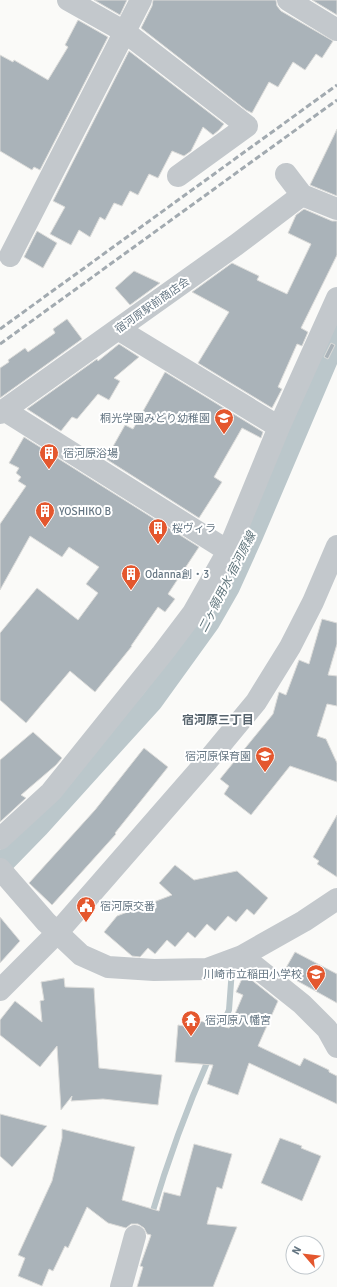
<svg xmlns="http://www.w3.org/2000/svg" width="337" height="1287" font-family="Signika,'Noto Sans JP',sans-serif">
  <style>
    .lines { fill: none; stroke-linecap: round; stroke-linejoin: round }
    .stream { stroke: #bbc7cb; stroke-width: 6 }
    .canal { stroke: #bbc7cb; stroke-width: 22 }
    .building { fill: #aab3b9; stroke: #dcdcda }
    .minor { stroke: #c3c8cc; stroke-width: 22 }
    .rail { stroke: #a2aab0; stroke-width: 3; stroke-dasharray: 6 3; stroke-linecap: butt }
    .labels { text-anchor: middle; stroke-width: 4; stroke-linejoin: round; paint-order: stroke }
    .street-label { font-size: 11px; fill: #657683; stroke: #fff }
    .poi-label { font-size: 11px; fill: #657683; stroke: #fff; text-anchor: start }
    .water-label { font-size: 12px; font-style: italic; fill: #60757c; stroke: #fff }
    .neighbourhood-label { font-size: 12px; font-weight: bold; fill: #57646e; stroke: #fff }
  </style>
  <rect width="100%" height="100%" fill="#fafaf8"/>
  <g class="lines">
    <!-- stream -->
    <path class="stream" d="M219,1033L229,1010L232,969
      M151,1217C167,1163 186,1110 209,1058"/>
    <!-- canal -->
    <path class="canal" d="M0,866L38,827L152,701L209,622L229,587L252,536L337,336"/>
  </g>
  <!-- building -->
  <path class="building" d="M94,0H127L120,15Z
    M153,0H276L277,6L281,11L333,41L322,58L316,54L305,70L293,62L278,87L269,82L252,113L246,110L141,28L152,6Z
    M312,0H337V15Z
    M78,20L108,37L40,170L34,167L32,170L0,151V55L13,62L14,60L48,80L68,47L65,45Z
    M129,51L224,124L219,130L213,135L203,127L191,151L184,156L172,151L158,178L149,174L138,195L130,191L122,206L114,203L105,220L100,217L90,237L79,230L71,245L50,234L65,207L53,201Z
    M337,129V196L310,185Z
    M304,209L332,221H337V255L301,328L308,332L302,346L297,344L278,387L282,389L272,408L198,363L229,312L192,292L232,263L259,276L257,280L287,294L311,244L288,233L296,215Z
    M37,231L57,243L43,268L24,257Z
    M134,271L160,283L130,305L115,288Z
    M67,319L82,339L0,398V368L9,362L8,360L25,348L28,352L55,333L53,329Z
    M331,343L335,345L328,359L324,357Z
    M119,344L139,357L114,378L120,381L109,400L98,394L77,419L72,417L61,431L27,409L97,359L98,361Z
    M165,372L263,432L261,438L242,428L214,477L222,482L199,518L106,459L125,425L133,429Z
    M24,437L199,547L168,594L175,599L165,612L158,607L131,646H132L95,692L70,671L26,723L0,700V633L37,588L78,620L98,593L86,584L99,567L69,547L62,557L30,536L0,590V524L26,486L18,481L21,477L16,473L19,468L9,463Z
    M322,619L337,623V644L328,675L337,676V706L327,704L317,736L326,739L337,763V782L290,766L251,815L224,794L229,786L220,779L273,714L279,692L286,695L299,660L309,664Z
    M33,732L62,758L56,765L21,795L26,798L0,822V760Z
    M144,748L168,767L115,833L116,834L52,905L29,883L95,810Z
    M337,815V877L317,864L319,861L313,857Z
    M175,865L194,880L237,871L268,898L254,915L247,909L236,922L228,916L215,931L207,924L195,938L188,932L175,947L167,940L155,954L148,948L140,957L132,956L104,932L117,916L172,895L159,883Z
    M0,917L20,941L0,963Z
    M295,952L337,974V1003L283,973Z
    M244,974L278,1001L258,1046L300,1066L304,1058L329,1070V1072L337,1076V1104L249,1063L238,1095L207,1084L213,1065L175,1062L178,1025L184,1026L185,1020L206,1022L229,1028L243,995L236,992Z
    M64,978L65,987L94,988L99,1068L162,1075L158,1105L103,1099L71,1101L72,1096L61,1110L57,1046L40,1067L0,1035V1020L15,1001L42,1022L40,1001L44,1000L41,982Z
    M0,1114L47,1126L12,1167L0,1156Z
    M62,1129L135,1147L122,1200L159,1211L164,1192L180,1196L194,1144L232,1154L222,1189L217,1187L207,1224L237,1227L213,1287H137L143,1267L140,1266L151,1235L147,1234L144,1228L138,1224H131L126,1228L108,1223L87,1207L68,1248L65,1246L53,1271L49,1269L42,1286L18,1276L25,1258L18,1255L52,1181L62,1138Z
    M280,1138L302,1146L301,1148L321,1156L302,1201L261,1183Z"/>
  <g class="lines">
    <!-- minor -->
    <path class="minor" d="M68,0L125,32L247,126L178,176
      M288,0L337,30
      M286,174L302,195L337,209
      M10,256L141,0
      M118,329L279,427
      M4,410L228,551
      M0,413L236,245L302,195
      M0,839L51,792L162,654L193,613L228,551L279,427L337,298
      M0,869L46,922L81,955L108,967L154,970L207,969L242,956L304,921L337,899
      M242,956L302,1004L327,1029L337,1047
      M0,990L57,933L208,760L256,702L290,647L313,602L337,546
      M121,1287L135,1236"/>
    <!-- rail -->
    <path class="rail" d="M0,329L337,85
      M0,344L337,100"/>
  </g>
  <!-- icons -->
  <defs>
    <g id="school-pin" transform="scale(1)"><path d="M0 17L-7.5 6A9.5 9.5 0 1 1 7.5 6Z" fill="#e4572e" stroke="#fff"/><path d="M0-5L7-2L0 1L-7-2ZM-4 1L0 2.5L4 1V4Q0 6-4 4Z" fill="#fff"/></g>
    <g id="building-pin" transform="scale(1)"><path d="M0 17L-7.5 6A9.5 9.5 0 1 1 7.5 6Z" fill="#e4572e" stroke="#fff"/><path d="M-4-6H4V6H1V3H-1V6H-4ZM-2.5-4.3h1.7v1.8h-1.7ZM.8-4.3h1.7v1.8H.8ZM-2.5-1h1.7V.8h-1.7ZM.8-1h1.7V.8H.8Z" fill="#fff"/></g>
    <g id="civic-pin" transform="scale(1)"><path d="M0 17L-7.5 6A9.5 9.5 0 1 1 7.5 6Z" fill="#e4572e" stroke="#fff"/><path d="M-.6-6.5H3V-4.5H.6V-3L4-1V1h2V6H-6V1h2V-1L-.6-3ZM-1.2 2.5V6h2.4V2.5Z" fill="#fff"/></g>
    <g id="temple-pin" transform="scale(1)"><path d="M0 17L-7.5 6A9.5 9.5 0 1 1 7.5 6Z" fill="#e4572e" stroke="#fff"/><path d="M0-6L5-2H3V0L6.5 2.5H4V6H1.5V3h-3V6H-4V2.5H-6.5L-3 0V-2H-5Z" fill="#fff"/></g>
  </defs>
  <g fill-rule="evenodd">
    <use href="#school-pin" x="224" y="418"/>
    <use href="#building-pin" x="49" y="453"/>
    <use href="#building-pin" x="45" y="511"/>
    <use href="#building-pin" x="158" y="528"/>
    <use href="#building-pin" x="131" y="574"/>
    <use href="#school-pin" x="265" y="756"/>
    <use href="#civic-pin" x="86" y="906"/>
    <use href="#school-pin" x="316" y="974"/>
    <use href="#temple-pin" x="191" y="1020"/>
  </g>
  <g class="labels">
    <!-- street labels -->
    <g class="street-label">
      <text transform="translate(152 305) rotate(-35)" y="4">宿河原駅前商店会</text>
    </g>
    <!-- poi labels -->
    <g class="poi-label">
      <text x="210" y="422" text-anchor="end">桐光学園みどり幼稚園</text>
      <text x="63" y="457">宿河原浴場</text>
      <text x="59" y="515">YOSHIKO B</text>
      <text x="172" y="532">桜ヴィラ</text>
      <text x="145" y="578">Odanna創・3</text>
      <text x="251" y="760" text-anchor="end">宿河原保育園</text>
      <text x="100" y="910">宿河原交番</text>
      <text x="302" y="978" text-anchor="end">川崎市立稲田小学校</text>
      <text x="205" y="1024">宿河原八幡宮</text>
    </g>
    <!-- water labels -->
    <g class="water-label">
      <text transform="translate(227 582) rotate(-63)" y="4">二ヶ領用水 宿河原線</text>
    </g>
    <!-- neighbourhood labels -->
    <g class="neighbourhood-label">
      <text x="218" y="724">宿河原三丁目</text>
    </g>
  </g>
  <!-- north arrow -->
  <g transform="translate(305 1255) rotate(298)"><circle r="19" fill="#ffffff" stroke="#c1c8cd"/>
  <path d="M0-3L7 15L0 10L-7 15Z" fill="#e4572e"/>
  <text y="-6" font-size="11" font-weight="bold" text-anchor="middle" fill="#657683">N</text>
  </g>
</svg>
